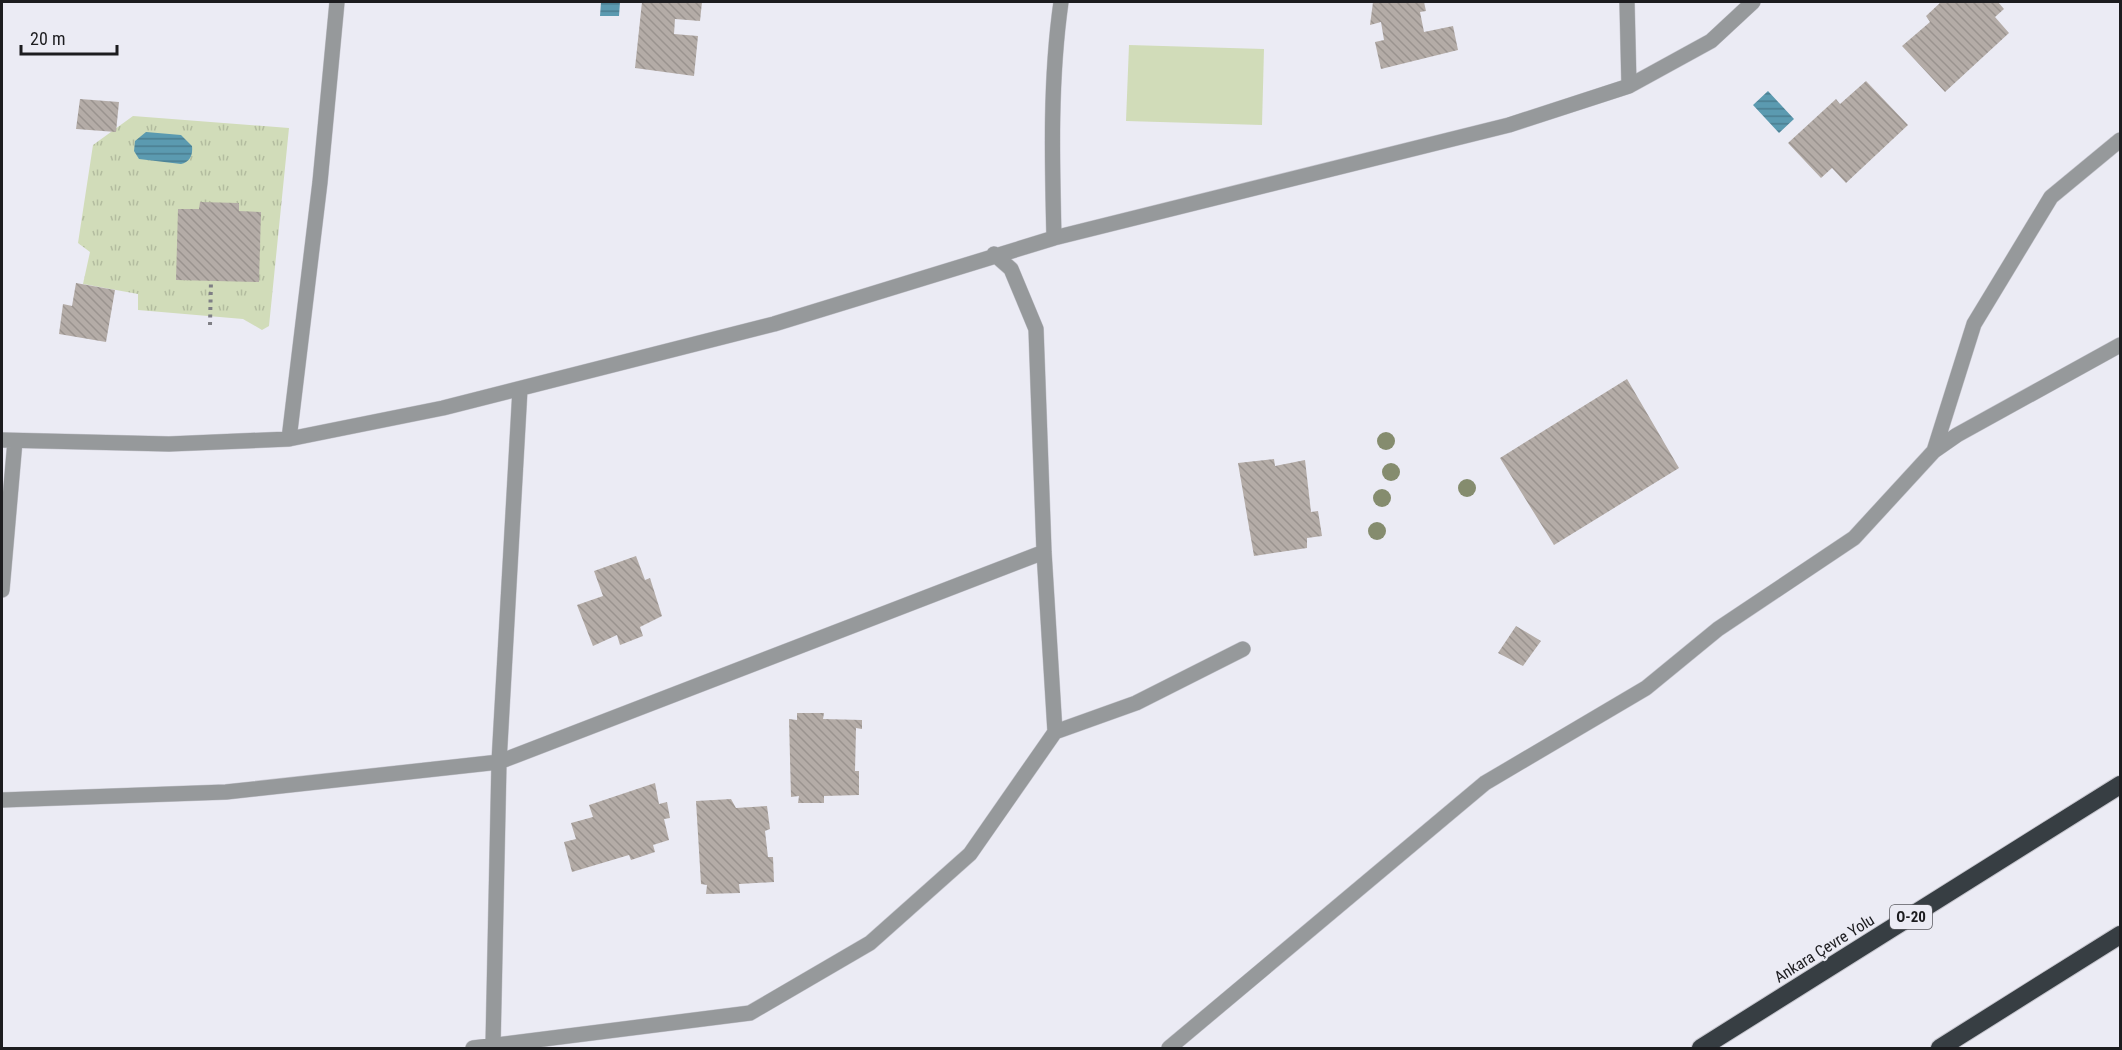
<svg xmlns="http://www.w3.org/2000/svg" width="2122" height="1050" font-family="'Roboto Condensed',sans-serif">
  <style>
    .grass { fill: url(#grass-tufts) }
    .garden { fill: #d1dcb9 }
    .water { fill: url(#water-rules) }
    .building { fill: url(#building-back-hatch) }
    .lines { fill: none; stroke-linecap: round; stroke-linejoin: round }
    .minor-casing { stroke: #c6c6ce; stroke-width: 16 }
    .motorway-casing { stroke: #c6c6ce; stroke-width: 20 }
    .path { stroke: #7f7f85; stroke-width: 4; stroke-dasharray: 3 4.5; stroke-linecap: butt }
    .minor { stroke: #96999b; stroke-width: 15 }
    .motorway { stroke: #373e43; stroke-width: 18 }
    .tree { fill: #858c6e }
    .labels { text-anchor: middle; stroke-width: 4.5; stroke-linejoin: round; paint-order: stroke }
    .shield { fill: #ebebf4; stroke: #5a5a5f; stroke-width: 1.5 }
    .shield-label { font-size: 15px; font-weight: bold; fill: #1c1c1f }
    .street-label { font-size: 16px; fill: #1c1c1f; stroke: #ebebf4 }
  </style>
  <defs>
    <pattern id="grass-tufts" width="24" height="20" patternUnits="userSpaceOnUse" patternTransform="scale(1.5)"><rect width="24" height="20" fill="#d1dcb9"/><path d="M3 7l-1-3M5 7V3M7 7l1-3M15 17l-1-3M17 17v-4M19 17l1-3" fill="none" stroke="#b3bc9f"/></pattern>
    <pattern id="water-rules" width="6" height="5" patternUnits="userSpaceOnUse" patternTransform="scale(1.5)"><rect width="6" height="5" fill="#5b9ab0"/><path d="M0 2.5h6" fill="none" stroke="#4a7d8f"/></pattern>
    <pattern id="building-back-hatch" width="6" height="6" patternUnits="userSpaceOnUse" patternTransform="scale(1.5)"><rect width="6" height="6" fill="#b4aca7"/><path d="M-1 5l2 2M0 0l6 6M5-1l2 2" fill="none" stroke="#9a938f"/></pattern>
  </defs>
  <rect width="100%" height="100%" fill="#ebebf4"/>
  <!-- grass -->
  <path class="grass" d="M133,116L289,128L269,326L262,330L243,319L138,310V294L83,284L90,252L78,243L93,145Z"/>
  <!-- garden -->
  <path class="garden" d="M1129,45L1264,49L1262,125L1126,121Z"/>
  <!-- water -->
  <path class="water" d="M601,2H620L619,16H600Z
    M1768,91L1794,119L1779,133L1753,105Z
    M146,132L181,135L192,146C193,155 190,162 181,164L139,159L134,151L135,141Z"/>
  <!-- building -->
  <path class="building" d="M642,2H702L700,21L675,19L674,34L698,36L694,76L635,68Z
    M1373,2H1424L1426,11L1420,12L1424,32L1453,26L1458,50L1381,69L1375,42L1384,40L1381,22L1370,25Z
    M1941,2H1998L2004,9L1995,17L2009,33L1945,92L1902,46L1930,22L1926,16Z
    M1866,81L1908,125L1846,183L1832,168L1821,178L1788,143L1836,99L1840,104Z
    M80,99L119,102L116,132L76,129Z
    M200,202L239,203V211L261,212L259,282L176,280L178,209H199Z
    M76,283L115,290L106,342L59,334L63,304L72,306Z
    M1627,379L1679,468L1554,545L1500,458Z
    M1274,459L1275,466L1305,460L1311,512L1318,511L1322,536L1307,538V548L1254,556L1238,463Z
    M636,556L645,580L650,578L662,616L640,627L643,636L620,645L617,635L593,646L577,605L603,596L594,571Z
    M1516,626L1541,641L1523,666L1498,653Z
    M797,713H824L823,719L862,720V729L856,728L855,771H859V795L824,796V803H798L799,796L791,797L789,719L797,720Z
    M655,783L659,804L667,802L670,818L664,819L669,840L653,845L655,852L631,860L629,855L572,872L564,842L576,839L571,823L593,817L589,805Z
    M731,799L736,808L767,806L770,829L765,831L768,857H773L774,882L739,884L740,893L706,894L707,885L701,884L696,801Z"/>
  <g class="lines">
    <!-- minor casing -->
    <g class="minor-casing">
      <path id="minor" d="M1627,2L1629,86
        M1054,238C1052,158 1050,80 1061,2
        M994,254L1011,269L1036,329L1044,552L1055,732
        M289,439L320,182L337,2
        M2,440L169,444L289,439L443,408L774,324L1054,238L1509,125L1629,86L1711,41L1753,2
        M1934,451L1974,324L2051,197L2120,140
        M2,590L15,441
        M2,800L226,792L499,762L1044,552
        M493,1046L499,762L520,389
        M473,1048L750,1013L870,943L970,854L1055,732L1136,703L1243,649
        M1169,1048L1485,783L1646,688L1718,629L1854,538L1934,451L1957,435L2120,345"/>
    </g>
    <!-- motorway casing -->
    <g class="motorway-casing">
      <path id="motorway" d="M1701,1048L2120,785
        M1940,1048L2120,935"/>
    </g>
    <!-- path -->
    <path class="path" d="M210,325L211,281"/>
    <!-- minor -->
    <use href="#minor" class="minor"/>
    <!-- motorway -->
    <use href="#motorway" class="motorway"/>
  </g>
  <!-- trees -->
  <g class="tree">
    <circle cx="1386" cy="441" r="9"/>
    <circle cx="1391" cy="472" r="9"/>
    <circle cx="1467" cy="488" r="9"/>
    <circle cx="1382" cy="498" r="9"/>
    <circle cx="1377" cy="531" r="9"/>
  </g>
  <g class="labels">
    <!-- shield labels -->
    <rect class="shield" x="1890" y="905" width="42" height="24" rx="4.5"/>
    <g class="shield-label">
      <text x="1911" y="922">O-20</text>
    </g>
    <!-- street labels -->
    <g class="street-label">
      <text transform="translate(1824 948) rotate(-32)" y="6">Ankara Çevre Yolu</text>
    </g>
  </g>
  <!-- border -->
  <rect width="2122" height="1050" fill="none" stroke="#1c1c1f" stroke-width="6"/>
  <!-- scale -->
  <path d="M21 45v9h96v-9" fill="none" stroke="#1c1c1f" stroke-width="3"/>
  <text x="30" y="45" font-size="18" fill="#1c1c1f" stroke="#ebebf4" stroke-width="4.5" paint-order="stroke">20 m</text>
</svg>
